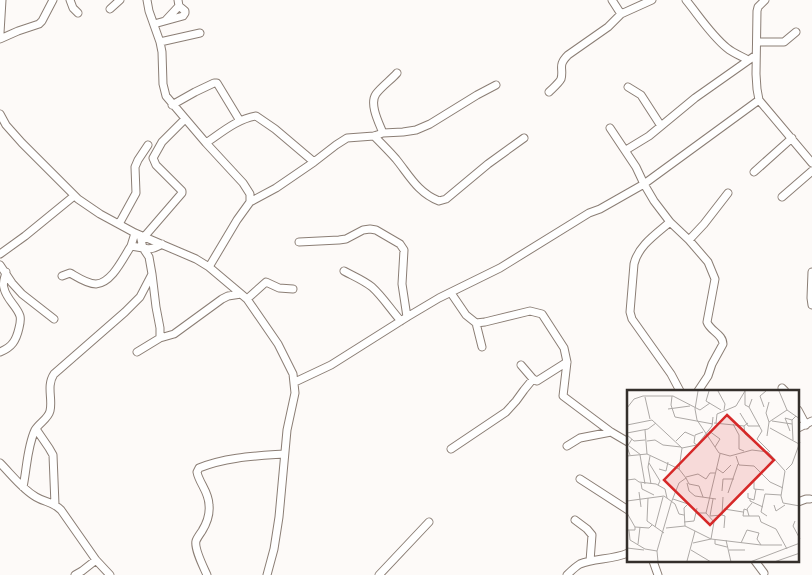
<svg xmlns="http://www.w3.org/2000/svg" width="812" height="575" font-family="'Space Grotesk',sans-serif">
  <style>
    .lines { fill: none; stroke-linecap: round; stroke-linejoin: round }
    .minor-casing { stroke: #8b7e75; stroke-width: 9 }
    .minor { stroke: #fff; stroke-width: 7 }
    .inset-road { fill: none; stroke: #ada9a6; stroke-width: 1 }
    .view { fill: #d62828; fill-opacity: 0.15; stroke: #d62828; stroke-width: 2.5 }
    .inset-edge { fill: none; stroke: #342f2b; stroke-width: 2.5 }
  </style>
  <rect width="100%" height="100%" fill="#fdfaf8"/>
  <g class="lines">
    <!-- minor casing -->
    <g class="minor-casing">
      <path id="minor" d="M70,0L73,8L78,13
        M147,0L149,11L160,42L162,52L163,84L166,96L206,143L243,183L250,194V202L237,220L209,267
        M612,0L621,14
        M686,0C699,16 711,35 727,48C733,53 741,56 748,60
        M765,0L758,7L757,11L756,74L757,89L759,100L812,163
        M110,9L120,0
        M166,20L179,6
        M154,24L183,16L185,13V11L179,6L178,0
        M0,33L2,0
        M0,39L18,31L39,24L42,21L53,0
        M160,42L200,33
        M757,42H784L796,32
        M628,87L641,95L661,126
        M549,92C553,88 559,83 561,79C564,68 557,66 568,55L608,27L621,14L652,0
        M172,105L195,92L214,83H217L240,121
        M0,114L6,125L22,143L78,199L100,214L135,233L196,259L209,267L247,299L278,344L293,374L295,393L287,430L279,517L274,549L267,575
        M610,128L636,167L644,184L654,201L670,222L689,240L708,262L715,279L707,322C710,331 723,334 723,344L712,364L708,376L698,391
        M383,133C379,123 369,104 376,94C381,87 392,79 397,73
        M374,136C381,143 389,151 396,159C409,175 418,193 439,201L446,199L488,164L524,138
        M206,143C221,133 237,119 256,116L275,129L314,162
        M626,150L649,136L695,98L756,55
        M754,172L792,138
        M782,197L812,171
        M250,202L276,188L314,162L336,145L347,138L374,136L383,133L403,132L416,130L430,124L477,95L496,85
        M670,222C656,234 638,246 634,264L630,312L632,319L671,374L680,391
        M119,224L136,193L135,167L138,160L148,145
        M140,235L143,248C151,250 155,248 162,244
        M144,237L182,193V191L156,165L153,158L162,142L185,119
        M689,240L704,224L728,193
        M299,242L339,240L346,239L363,230L370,229L376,230L400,244L404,250L402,284L407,317
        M0,254L25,236L74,196
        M0,265L12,283L22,294L54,319
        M344,271C353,276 363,280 372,287C383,297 391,310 401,321
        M812,272L811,298L812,305
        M62,276L70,273C77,277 87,284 96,284C112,283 123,258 131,246
        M451,293L466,315L476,323L485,322L530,311L542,314L564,348L567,362L563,396L611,432L628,442
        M247,299L266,282L279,288L293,289
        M476,323L482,347
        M160,338L174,334L222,299L228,296L241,294
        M0,352C12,347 16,341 19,328C20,324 21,320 20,316C17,306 6,299 4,288C2,283 5,277 6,272
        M137,352L160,338V328L156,307L152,274
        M521,365L533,379L537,381L567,362
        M295,382L331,365L407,317L439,298L500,268L589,213L600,209L644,184L759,100
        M782,388L785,391
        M798,410L806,425
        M798,428L812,421
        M36,429L49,448L53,455L55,505
        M567,446L580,438L611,432
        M451,449L506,412L516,401L524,390L533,379
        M0,463C11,474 22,489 36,497C46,503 52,501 61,510L96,560L110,575
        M580,479L628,510
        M23,487C27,468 27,447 35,430C39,423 48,419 50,411C53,399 46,386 54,374L125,312L140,297L152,274L149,257L143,248L131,246L135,233
        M798,502L806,499H810
        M575,520L587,529L592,535L590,561
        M653,561L658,575
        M755,561L764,573
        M75,575L82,571L96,560
        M207,575C204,568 194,549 196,541C197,538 200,534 202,531C207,523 210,514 209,505C209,492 199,483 197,472L199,468C226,457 256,456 284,454
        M379,575L429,522
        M567,575C571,571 575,567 580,564C594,558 612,560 628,553"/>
    </g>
    <!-- minor -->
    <use href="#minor" class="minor"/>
  </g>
  <!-- overview -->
  <g transform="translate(627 390)">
    <rect width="172" height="172" fill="#fdfaf8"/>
    <path class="inset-road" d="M71,1L68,19L70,30L92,63L103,66L125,60L141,62L158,81L154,106L156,113L173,116M82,1L79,11L94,20M91,1L98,14L97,20M118,1V15L122,17M152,1L160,20L173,29M45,6L44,15L48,27L86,34M18,7L23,29M125,9L122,17L135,41L130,49L143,62M137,17L133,6L139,1M0,18L7,9L16,6H46L73,20L83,13M41,19L63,16M113,23L121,36H133M145,31L165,34M142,32L139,23L142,12M87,33L117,36L121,33M89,33L90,24L109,16L118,1M106,34L112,45V59L117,61M0,35L25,30L55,58L52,79L59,88L52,93L44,113L30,161L31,172M117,36L118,44L124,49M143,38L172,54M18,40L20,64M82,41L93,49L88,57M163,41L158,28L165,30M0,43L21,39L29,33M0,45L7,51L18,50M140,46L142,32L160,20M166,50L165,30L169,26M20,51L28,50L36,55L54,57M49,51L58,42L67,46M70,55L67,53L68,45L76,42M2,56L14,65M55,58L70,55L85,36L86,27M3,65L0,57L5,49M13,65L18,94M0,66L20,64L52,79M23,66L21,77L24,94M109,66L112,75L127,76L143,92L156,98M22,73L33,91L31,95M89,78L96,83L104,75M32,79L39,81L41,72M159,80L165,74L173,52M59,87L71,84L79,89L83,83H88M59,88L62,94L72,96L76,107M0,90L8,89L12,92L29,94L38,99L40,108M127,92V99L137,100M14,93L15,99L27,105M60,93L62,101L68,106L89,109M95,101L96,89H107M12,102L14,117M101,103L111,74M121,103V108L127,110L129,99M21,108L20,131L37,143M46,109L61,114L57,118L58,136M123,109V111L136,117M0,111L37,106L48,114L52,124L57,125M147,115L149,121L158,115M97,119L116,122M120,120L117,119L116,126H132L134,132L149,139L160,159M0,123L8,137V140H0M79,123L93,64M95,125L98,126L97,138M83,126L95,125L96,107M83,126L86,109M122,126L120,119L125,113M140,126L134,122L138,104L154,105M168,131L166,136L173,149M57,132L67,131L70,118M8,137L22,138L25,135M28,137L36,107M39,138L58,136L84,149L134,155M2,140L3,150L18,159L30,161M88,150V154L100,157M99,150L104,172M66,153L84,149L87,132L79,123H69M114,153L120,140L132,143L130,149L134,155H155M11,154L13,137M0,158L17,160M64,160L84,172M102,160H118M60,171L68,141M123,172L173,153M147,172L173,163"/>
    <path class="view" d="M100,25L147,70L83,135L37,90Z"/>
    <rect width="172" height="172" class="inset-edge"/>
  </g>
</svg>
